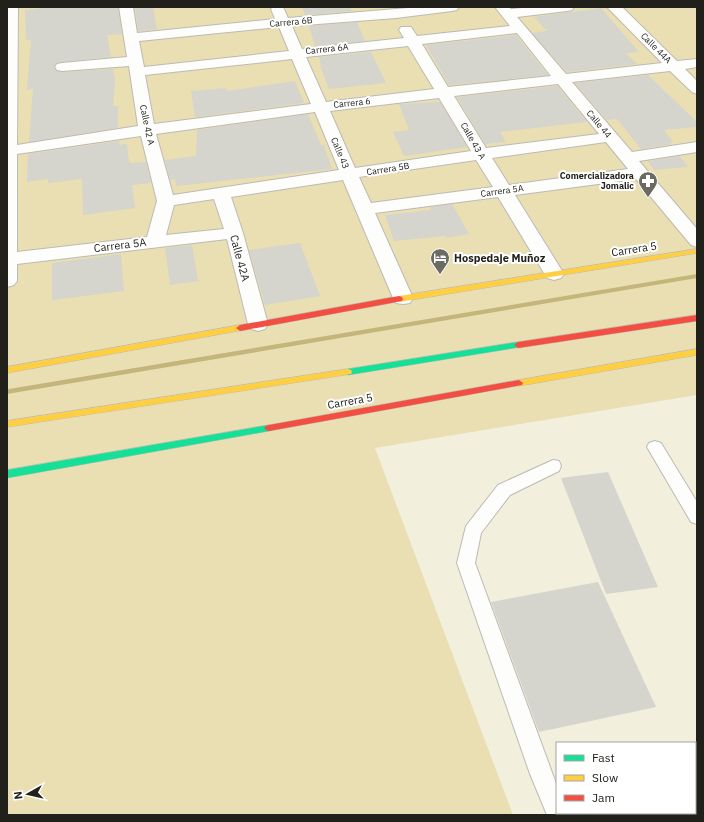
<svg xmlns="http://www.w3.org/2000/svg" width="704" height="822" font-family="'IBM Plex Sans',sans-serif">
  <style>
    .built { fill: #f2efdd; fill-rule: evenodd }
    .green { fill: #e9dfb2 }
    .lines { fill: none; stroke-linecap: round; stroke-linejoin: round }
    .stream { fill: #c4b67b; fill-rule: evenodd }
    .building { fill: #d5d4cd }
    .lane-casing { stroke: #bcbab4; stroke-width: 2 }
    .street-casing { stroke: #bcbab4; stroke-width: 2 }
    .fast-casing { stroke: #bcbab4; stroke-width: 1 }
    .slow-casing { stroke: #bcbab4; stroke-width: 1 }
    .jam-casing { stroke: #bcbab4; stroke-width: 1 }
    .lane { fill: #fdfdfc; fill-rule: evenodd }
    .street { fill: #fdfdfc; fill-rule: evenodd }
    .fast { fill: #16e098; fill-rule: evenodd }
    .slow { fill: #ffcf43; fill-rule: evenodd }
    .jam { fill: #f24e42; fill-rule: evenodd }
    .labels { text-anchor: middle; stroke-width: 4; stroke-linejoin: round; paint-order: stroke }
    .far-street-label { font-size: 9px; fill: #21201a; stroke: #fff }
    .far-poi-label { font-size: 9px; font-weight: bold; fill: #21201a; stroke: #fff; text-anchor: end }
    .street-label { font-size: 11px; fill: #21201a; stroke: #fff }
    .poi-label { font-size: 11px; font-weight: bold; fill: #21201a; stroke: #fff; text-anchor: start }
  </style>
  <rect width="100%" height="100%" fill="#f4f2ea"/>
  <!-- built -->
  <path class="built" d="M697,395V815H513L375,448ZM557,743H695V813H557Z"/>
  <!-- green -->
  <path class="green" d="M7,7H697V395L375,448L513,815H7Z"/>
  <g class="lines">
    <!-- stream -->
    <path class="stream" d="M697,274V278L7,394V390L9,389Z"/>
  </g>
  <!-- building -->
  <path class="building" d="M55,7H118L122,34L107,35L111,57L62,62L56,63L54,68L57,71L62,72L113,69L115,80L113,106H118V128L29,142L33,89L27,90L31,40H26L25,10Z
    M135,7H153L157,29L138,31Z
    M302,7H350L352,11L305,15Z
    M601,8L639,52L626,53L637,64L567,72L532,33L547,31L534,17Z
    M357,22L365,41L315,46L309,26Z
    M516,35L548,75L449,85L426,45Z
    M371,52L386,83L329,89L320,66H321L319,57Z
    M648,75L697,122V127L664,130L673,142H670L672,144L641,149L617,119L607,120L575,83Z
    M295,81L304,103L195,117L191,91L227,88V91Z
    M557,86L587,122L500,132L506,142L485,144L457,97Z
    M440,102L467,147L404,156L393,132L409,130L399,104Z
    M308,114L321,145H324L332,169L176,186L175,179L170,180L165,160L196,156L197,130Z
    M119,141V145L127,144L129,162H132V163L146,162L151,183L132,185L135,208L83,215L82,179L48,183V179L27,182L28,154Z
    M680,156L688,167L654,170L648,161Z
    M452,204L469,234L446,238L445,236L394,241L385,215L431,210L430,207Z
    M300,243L320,296L265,305L249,250Z
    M192,245L198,281L170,285L165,248Z
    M121,254L124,291L52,300V263Z
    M608,472L658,587L606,594L561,478Z
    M598,582L656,707L539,732L491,602Z"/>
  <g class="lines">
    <!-- lane casing -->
    <g class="lane-casing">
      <path id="lane" d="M655,441L661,443L697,502V524L691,522L647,447L649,443Z
        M553,460L559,461L561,466L559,471L510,495L481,533L475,563L557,786V813H568L567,815H547L530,774L457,563L466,526L498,485Z"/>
    </g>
    <!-- street casing -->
    <g class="street-casing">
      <path id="street" d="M7,7H18L17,145L138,126L129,66L62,71L57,70L55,67L57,64L62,63L127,57L119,7H133L137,33L275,19L271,9L273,7H283L288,18L420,7H459L457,10L452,11L396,18L292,26L302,49L404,38L399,30L401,27H411L417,36L510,26L495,7H509L511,9L533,7H574L572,10L567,11L517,17L566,74L662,63L607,7H622L677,61L697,59V67L685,69L697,81V94L692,92L670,71L572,82L632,152L697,142V152L639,161L697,229V247L691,245L636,179L515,195L564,274L561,278L554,280L547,278L498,197L375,213L413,298L410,303L403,304L396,303L393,298L343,180L231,197L243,233L268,324L265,329L258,331L251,329L248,324L227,239L17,264V281L14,285L7,287ZM279,27L289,51L144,67L139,41ZM517,33L551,76L448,87L422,44ZM408,46L434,89L326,102L306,57ZM292,59L311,104L154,124L145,75ZM558,84L599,134L486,148L454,96ZM439,98L471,151L355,168L330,111ZM315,112L339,170L173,195L156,134ZM141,136L157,201L147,237L17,252V154ZM606,142L628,169L509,185L492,158ZM476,160L493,187L371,203L359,177ZM214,199L224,229L166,235L174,205Z"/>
    </g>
    <!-- fast casing -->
    <g class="fast-casing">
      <path id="fast" d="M518,342L522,345L521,347L348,375L344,372L348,369Z
        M269,425L272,426L274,428L272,430L269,431L7,478V470Z"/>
    </g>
    <!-- slow casing -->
    <g class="slow-casing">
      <path id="slow" d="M697,249V253L399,302L395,299L399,296Z
        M240,325L244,328L243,330L7,373V367Z
        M697,349V355L519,386L515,383L519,380Z
        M348,369L351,370L352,372L351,374L7,427V421Z"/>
    </g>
    <!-- jam casing -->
    <g class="jam-casing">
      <path id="jam" d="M399,296L402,297L403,299L402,301L240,331L236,328L240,325Z
        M697,315V321L518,348L514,345L518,342Z
        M519,380L523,383L522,385L269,431L266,430L264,428L266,426L269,425Z"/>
    </g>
    <!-- lane -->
    <use href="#lane" class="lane"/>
    <!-- street -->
    <use href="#street" class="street"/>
    <!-- fast -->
    <use href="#fast" class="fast"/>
    <!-- slow -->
    <use href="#slow" class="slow"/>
    <!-- jam -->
    <use href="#jam" class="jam"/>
  </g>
  <!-- icons -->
  <defs>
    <g id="pharmacy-pin" transform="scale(1)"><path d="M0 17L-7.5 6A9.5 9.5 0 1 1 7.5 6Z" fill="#6b6a63" stroke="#fff"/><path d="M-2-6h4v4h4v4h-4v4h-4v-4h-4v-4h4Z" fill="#fff"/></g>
    <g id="hotel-pin" transform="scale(1)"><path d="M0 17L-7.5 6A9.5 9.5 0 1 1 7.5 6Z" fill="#6b6a63" stroke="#fff"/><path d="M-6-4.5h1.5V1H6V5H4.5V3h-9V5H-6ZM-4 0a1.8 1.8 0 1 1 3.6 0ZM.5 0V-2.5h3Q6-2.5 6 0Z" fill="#fff"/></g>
  </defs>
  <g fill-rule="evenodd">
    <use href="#pharmacy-pin" x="648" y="181"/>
    <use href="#hotel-pin" x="440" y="258"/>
  </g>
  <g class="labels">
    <!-- far-street labels -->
    <g class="far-street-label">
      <text transform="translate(291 22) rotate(-5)" y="3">Carrera 6B</text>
      <text transform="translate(656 48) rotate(45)" y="3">Calle 44A</text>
      <text transform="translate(327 49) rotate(-6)" y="3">Carrera 6A</text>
      <text transform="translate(352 103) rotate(-6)" y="3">Carrera 6</text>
      <text transform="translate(599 124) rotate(50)" y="3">Calle 44</text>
      <text transform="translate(147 125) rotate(78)" y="3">Calle 42 A</text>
      <text transform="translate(473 141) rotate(60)" y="3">Calle 43 A</text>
      <text transform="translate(340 153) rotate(67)" y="3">Calle 43</text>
      <text transform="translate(388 169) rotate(-9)" y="3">Carrera 5B</text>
      <text transform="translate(502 191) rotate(-8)" y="3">Carrera 5A</text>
    </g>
    <!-- far-poi labels -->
    <g class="far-poi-label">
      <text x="634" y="179">Comercializadora<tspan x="634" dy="10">Jomalic</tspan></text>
    </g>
    <!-- street labels -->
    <g class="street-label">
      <text transform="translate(120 245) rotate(-7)" y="4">Carrera 5A</text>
      <text transform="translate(634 249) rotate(-9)" y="4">Carrera 5</text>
      <text transform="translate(240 258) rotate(75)" y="4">Calle 42A</text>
      <text transform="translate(350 401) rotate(-10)" y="4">Carrera 5</text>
    </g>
    <!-- poi labels -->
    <g class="poi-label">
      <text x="454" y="262">Hospedaje Muñoz</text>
    </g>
  </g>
  <!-- border -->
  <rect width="704" height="822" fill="none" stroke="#21201a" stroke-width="16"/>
  <!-- legend -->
  <rect x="556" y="742" width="140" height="72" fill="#ffffff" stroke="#a6a6a3"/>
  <rect x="564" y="755" width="20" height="6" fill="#16e098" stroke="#a6a6a3"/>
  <text x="592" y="762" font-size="12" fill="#21201a">Fast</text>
  <rect x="564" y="775" width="20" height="6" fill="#ffcf43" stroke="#a6a6a3"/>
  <text x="592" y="782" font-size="12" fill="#21201a">Slow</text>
  <rect x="564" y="795" width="20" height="6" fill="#f24e42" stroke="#a6a6a3"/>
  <text x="592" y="802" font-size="12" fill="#21201a">Jam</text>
  <!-- north arrow -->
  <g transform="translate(28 794) rotate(262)" stroke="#ffffff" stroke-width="3" paint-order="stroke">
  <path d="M0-3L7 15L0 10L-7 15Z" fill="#21201a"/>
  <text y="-6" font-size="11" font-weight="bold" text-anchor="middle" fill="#21201a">N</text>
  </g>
</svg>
